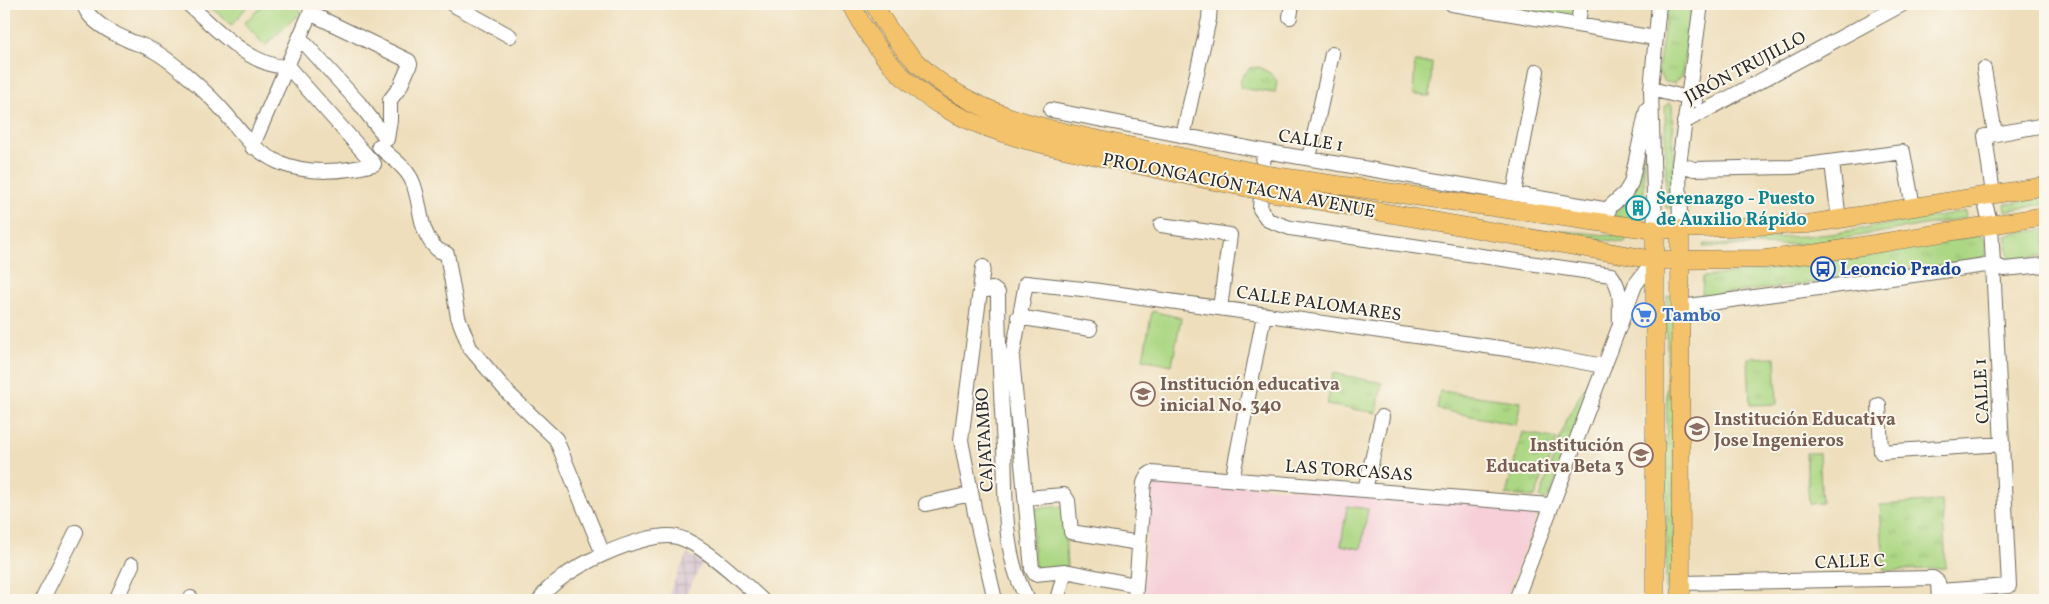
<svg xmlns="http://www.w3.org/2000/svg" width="2049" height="604" font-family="Vollkorn,serif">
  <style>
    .built { fill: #f6cfd9 }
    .industrial { fill: url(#industrial-grid) }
    .grass { fill: url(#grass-tufts); stroke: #6c8157 }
    .pitch { fill: #acd783; stroke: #6c8157 }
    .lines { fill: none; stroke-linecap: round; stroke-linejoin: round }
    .minor-casing { stroke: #6f6a5d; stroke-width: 16 }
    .major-casing { stroke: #6f6a5d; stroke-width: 19 }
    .minor { stroke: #fff; stroke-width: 14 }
    .major { stroke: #f4c26a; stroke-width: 18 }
    .major-bridge-casing { stroke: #6f6a5d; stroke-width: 19; stroke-linecap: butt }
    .major-bridge { stroke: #f4c26a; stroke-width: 18 }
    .labels { text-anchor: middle; stroke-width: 4; stroke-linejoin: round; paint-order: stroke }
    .street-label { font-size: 18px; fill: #2b2b2b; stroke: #fbf7ec }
    .culture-label { font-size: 18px; font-weight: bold; fill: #0d838f; stroke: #fbf7ec; text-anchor: start }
    .transit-label { font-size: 18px; font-weight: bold; fill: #164399; stroke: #fbf7ec; text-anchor: start }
    .shop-label { font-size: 18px; font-weight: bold; fill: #366cbe; stroke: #fbf7ec; text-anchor: start }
    .education-label { font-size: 18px; font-weight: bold; fill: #785e54; stroke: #fbf7ec; text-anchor: start }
  </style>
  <defs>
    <pattern id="industrial-grid" width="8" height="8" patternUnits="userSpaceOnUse" patternTransform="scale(1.25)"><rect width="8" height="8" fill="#d1bdcb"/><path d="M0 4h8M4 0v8" fill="none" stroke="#aa9aa5"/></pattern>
    <pattern id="grass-tufts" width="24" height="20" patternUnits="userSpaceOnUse" patternTransform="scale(1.25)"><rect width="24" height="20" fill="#acd783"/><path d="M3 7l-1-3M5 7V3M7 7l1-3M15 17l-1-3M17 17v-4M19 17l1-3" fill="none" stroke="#94b971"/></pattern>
  </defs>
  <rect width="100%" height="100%" fill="#fbf7ec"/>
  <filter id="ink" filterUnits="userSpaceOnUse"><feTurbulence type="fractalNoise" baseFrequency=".02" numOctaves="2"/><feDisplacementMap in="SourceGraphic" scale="10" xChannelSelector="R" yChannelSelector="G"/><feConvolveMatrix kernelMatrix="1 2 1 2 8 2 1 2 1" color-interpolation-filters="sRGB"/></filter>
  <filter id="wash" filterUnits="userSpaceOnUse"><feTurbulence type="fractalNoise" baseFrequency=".0096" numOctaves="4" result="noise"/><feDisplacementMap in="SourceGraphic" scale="20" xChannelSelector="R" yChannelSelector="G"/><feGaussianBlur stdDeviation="1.12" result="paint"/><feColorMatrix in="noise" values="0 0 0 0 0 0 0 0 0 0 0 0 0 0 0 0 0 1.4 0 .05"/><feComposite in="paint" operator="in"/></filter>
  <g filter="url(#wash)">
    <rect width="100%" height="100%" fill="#eedebb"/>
    <!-- built -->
    <path class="built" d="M1152,478L1540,508L1505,600H1142Z"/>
    <!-- industrial -->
    <path class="industrial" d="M687,554L703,562L683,600L669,593Z"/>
    <!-- grass -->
    <path class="grass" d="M1503,4H1576L1574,18L1502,7Z
      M1668,4H1692L1682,76L1674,83L1664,82L1658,71Z
      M1259,67L1270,73L1277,81L1275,93L1240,88L1241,78L1250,68Z
      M1669,103L1672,105L1675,207L1666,208L1665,106Z
      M1644,153V215L1639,220L1610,216C1634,198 1640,183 1642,154Z
      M2045,197V204L2005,211L2004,204Z
      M1965,211L1966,218L1811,244L1703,247L1704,244H1746L1759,239L1832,234Z
      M1555,230L1626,237L1625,243L1555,232Z
      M1980,235L1987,241L1986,256L1983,258L1876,276L1702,296L1703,277L1850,259Z
      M1675,295L1673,600H1666L1667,296Z
      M1775,357L1777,404L1750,405L1748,358Z
      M1594,371L1598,373L1550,495L1546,499L1540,498L1566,420Z
      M1333,373L1382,383L1377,413L1327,405Z
      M1440,391L1521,402L1516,425L1437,409Z
      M1522,432L1557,439L1535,497L1506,495Z
      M1806,453H1819L1822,503L1809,504Z
      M1942,501L1946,568L1884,571L1880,505Z"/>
    <!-- pitch -->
    <path class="pitch" d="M206,4H249L232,25Z
      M264,4H293L301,12L265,46L244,23Z
      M1415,62L1432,63L1430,96L1413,95Z
      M2045,229V255L2010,261L2005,235Z
      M1152,311L1181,318L1172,365L1143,359Z
      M1064,506L1067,567L1035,569L1031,509Z
      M1347,506L1368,509L1361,549L1341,545Z"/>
  </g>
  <g filter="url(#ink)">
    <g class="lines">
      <!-- minor casing -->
      <g class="minor-casing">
        <path id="minor" d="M84,4C87,20 112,33 126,39C133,43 141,44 148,48C169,57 210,95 226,114C243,134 252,150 278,162C307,175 344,172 374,164
          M188,4C215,27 250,67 288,67L374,164
          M452,4L510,36
          M1452,4L1655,38
          M310,13L409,61L410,64L400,87L390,100V120L387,139
          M1290,17L1292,4
          M1578,23L1581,4
          M301,39L359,103L387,139
          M1984,69L1995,134
          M1651,89L1696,100
          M1051,110L1264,151L1609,210
          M1684,122L1903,4
          M1183,136L1209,19L1210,4
          M379,146C390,157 407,167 413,183C422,205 418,232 437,249C440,252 444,252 447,254L458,317L470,348L509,394L556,439L603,554
          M252,147L314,4
          M1264,151L1260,209L1268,220L1290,228L1611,275C1623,290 1619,307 1620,325
          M1309,158L1332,54
          M1832,163L1839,220
          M1679,164L1694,169L1792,167L1903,152L1913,207
          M1514,193L1537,71
          M1993,194L1985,136L2045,125
          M1602,214L1625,193L1631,183L1647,109
          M1161,225L1230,235L1220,308
          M1680,229L1679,164L1701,4
          M1655,230L1651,89L1659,4
          M983,267L961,440L975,513L995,600
          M980,291L993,289L998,293C998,345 1001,395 1004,447C1006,497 1002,556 1028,600
          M1681,307L1993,264L2004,269L2045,265
          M1018,317L1090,329
          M1879,405L1881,452L2003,444
          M1232,480L1264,315
          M1365,490L1382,417
          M1025,498L1064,495L1068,501L1071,532L1139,543
          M926,504L971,494
          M1681,583L1933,578L1938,582L1939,600
          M1136,585L1065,571L1035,574L1032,569L1012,358L1026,283L1092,290L1535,353L1603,366
          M1939,591L2009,586L1993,264L1991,225L1983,196
          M42,600L76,532
          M116,600L132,565
          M190,600L191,598
          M540,600C554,571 647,529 677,537C702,543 743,582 762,600
          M1057,600L1065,571
          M1135,600L1144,483L1147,476L1151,473L1550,505
          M1516,600L1635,285L1654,260"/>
      </g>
      <!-- major casing -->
      <g class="major-casing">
        <path id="major" d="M851,4C906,114 986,133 1097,156C1147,167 1198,178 1249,188
          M874,4C924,103 1015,123 1114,143C1159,152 1204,162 1249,171
          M1274,176L1655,230L1808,224L2045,186
          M1274,193L1654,260L1765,259L1819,253L2045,216
          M1680,229L1681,600
          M1655,230V600"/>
      </g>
      <!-- minor -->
      <use href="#minor" class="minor"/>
      <!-- major -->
      <use href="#major" class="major"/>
      <!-- major-bridge casing -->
      <g class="major-bridge-casing">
        <path id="major-bridge" d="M1249,171L1274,176
          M1249,188L1274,193"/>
      </g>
      <!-- major-bridge -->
      <use href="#major-bridge" class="major-bridge"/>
    </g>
  </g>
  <!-- icons -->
  <defs>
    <g id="building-ring" transform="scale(1.25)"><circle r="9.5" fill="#fbf7ec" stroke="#0f9aa8" stroke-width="1.5"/><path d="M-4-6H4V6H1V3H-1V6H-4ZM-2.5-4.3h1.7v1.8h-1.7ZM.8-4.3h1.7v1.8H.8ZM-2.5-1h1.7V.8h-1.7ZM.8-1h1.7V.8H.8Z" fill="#0f9aa8"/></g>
    <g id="bus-ring" transform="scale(1.25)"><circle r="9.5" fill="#fbf7ec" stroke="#1a4fb4" stroke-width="1.5"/><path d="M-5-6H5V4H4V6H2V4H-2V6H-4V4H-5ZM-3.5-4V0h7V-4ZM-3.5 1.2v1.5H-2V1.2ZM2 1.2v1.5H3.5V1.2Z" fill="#1a4fb4"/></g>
    <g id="supermarket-ring" transform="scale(1.25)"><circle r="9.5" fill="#fbf7ec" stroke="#3f7fe0" stroke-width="1.5"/><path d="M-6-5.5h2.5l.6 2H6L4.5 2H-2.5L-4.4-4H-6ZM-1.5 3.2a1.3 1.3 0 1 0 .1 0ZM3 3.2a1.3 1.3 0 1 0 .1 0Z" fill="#3f7fe0"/></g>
    <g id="school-ring" transform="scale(1.25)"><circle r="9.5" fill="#fbf7ec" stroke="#8d6e63" stroke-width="1.5"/><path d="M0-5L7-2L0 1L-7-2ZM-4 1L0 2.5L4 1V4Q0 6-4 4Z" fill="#8d6e63"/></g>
  </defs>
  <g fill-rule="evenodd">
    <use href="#building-ring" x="1638" y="208"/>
    <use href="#bus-ring" x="1823" y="269"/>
    <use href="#supermarket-ring" x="1644" y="315"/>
    <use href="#school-ring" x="1143" y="394"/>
    <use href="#school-ring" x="1697" y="429"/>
    <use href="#school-ring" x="1641" y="455"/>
  </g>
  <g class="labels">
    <!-- street labels -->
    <g class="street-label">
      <text transform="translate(1745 67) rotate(-28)" y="6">JIRÓN TRUJILLO</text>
      <text transform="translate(1311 140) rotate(9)" y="6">CALLE 1</text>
      <text transform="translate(1239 185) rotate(11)" y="6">PROLONGACIÓN TACNA AVENUE</text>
      <text transform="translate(1319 303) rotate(8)" y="6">CALLE PALOMARES</text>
      <text transform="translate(1981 391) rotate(-93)" y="6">CALLE 1</text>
      <text transform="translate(984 440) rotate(-93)" y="6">CAJATAMBO</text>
      <text transform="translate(1349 470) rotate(4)" y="6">LAS TORCASAS</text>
      <text transform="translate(1850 561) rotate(-2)" y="6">CALLE C</text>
    </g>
    <!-- culture labels -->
    <g class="culture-label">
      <text x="1656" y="204">Serenazgo - Puesto<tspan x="1656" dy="21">de Auxilio Rápido</tspan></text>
    </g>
    <!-- transit labels -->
    <g class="transit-label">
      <text x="1840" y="275">Leoncio Prado</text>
    </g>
    <!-- shop labels -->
    <g class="shop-label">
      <text x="1662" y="321">Tambo</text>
    </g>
    <!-- education labels -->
    <g class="education-label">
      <text x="1160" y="390">Institución educativa<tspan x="1160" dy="21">inicial No. 340</tspan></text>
      <text x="1714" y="425">Institución Educativa<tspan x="1714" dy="21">Jose Ingenieros</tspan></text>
      <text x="1624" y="451" text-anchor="end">Institución<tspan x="1624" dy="21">Educativa Beta 3</tspan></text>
    </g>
  </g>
  <!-- margin -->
  <rect width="2049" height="604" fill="none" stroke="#fbf7ec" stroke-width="20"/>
</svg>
